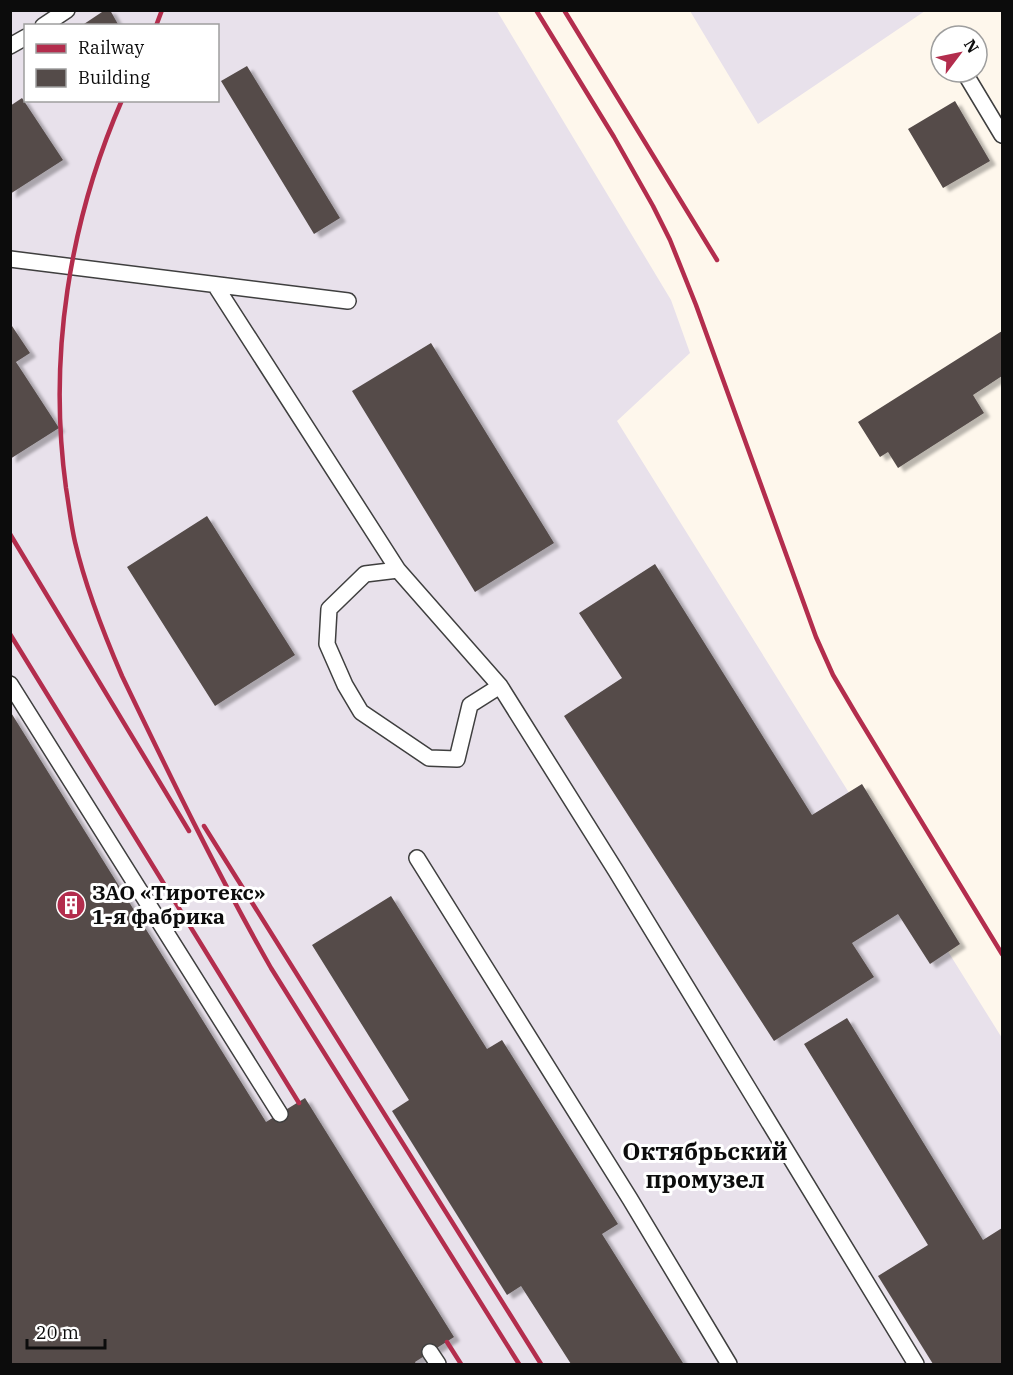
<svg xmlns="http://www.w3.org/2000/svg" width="1013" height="1375" font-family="'IBM Plex Serif',serif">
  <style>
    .industrial { fill: #e8e1eb; fill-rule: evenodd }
    .building { fill: #544b49; filter: url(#shadow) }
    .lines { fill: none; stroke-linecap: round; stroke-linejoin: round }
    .service-casing { stroke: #3f3f3f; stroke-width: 18 }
    .service { stroke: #fff; stroke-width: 15 }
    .rail { stroke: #b32d4d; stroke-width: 4.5 }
    .labels { text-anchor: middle; stroke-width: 6; stroke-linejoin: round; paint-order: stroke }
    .poi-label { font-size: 21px; font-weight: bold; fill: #0c0c0c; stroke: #fff; text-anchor: start }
    .quarter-label { font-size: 24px; font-weight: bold; fill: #0c0c0c; stroke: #fff }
  </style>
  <defs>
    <filter id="shadow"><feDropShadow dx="6" dy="4" stdDeviation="1.5" flood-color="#0004"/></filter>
  </defs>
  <rect width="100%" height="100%" fill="#fef7ec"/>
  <!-- industrial -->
  <path class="industrial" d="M10,11H497L671,300L690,353L617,421L1002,1038V1364H11ZM26,26H218V100H26Z
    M690,11H925L758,124Z"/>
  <!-- building -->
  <path class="building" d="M105,10H110L119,26H81Z
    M247,66L340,218L314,234L221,81Z
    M22,98L63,160L10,194V106Z
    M955,101L990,161L943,188L908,129Z
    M10,323L30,353L16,362L59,428L10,459Z
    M1002,331V376L973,395L984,413L898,468L888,452L880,457L858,422Z
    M431,343L554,543L475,592L352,391Z
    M207,516L295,655L215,706L127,567Z
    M655,564L812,815L862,784L960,944L930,964L898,914L852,943L874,977L774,1041L564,716L622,678L579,613Z
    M10,711L266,1122L305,1098L454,1337L415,1362L416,1364H10Z
    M391,896L487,1049L502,1040L618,1224L602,1234L683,1363L680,1364H571L521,1286L507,1295L392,1111L409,1100L312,945Z
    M847,1018L983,1240L1002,1228V1364H933L878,1276L928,1245L804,1044Z"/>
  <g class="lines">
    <!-- service casing -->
    <g class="service-casing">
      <path id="service" d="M43,26L67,10
        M10,46L26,37
        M966,75L1002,135
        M10,259L348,301
        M215,285L398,570L500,686L616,871L916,1364
        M398,570L365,574L329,609L327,644L345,685L361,712L429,758L457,759L470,705L500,686
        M10,684L280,1114
        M417,858L630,1199L729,1364
        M430,1352L438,1364"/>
    </g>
    <!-- service -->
    <use href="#service" class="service"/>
    <!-- rail -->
    <path class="rail" d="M536,10L614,137L653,206L670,240L696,305L816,637L833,675L856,714L1002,954
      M564,10L717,260
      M156,26L162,10
      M122,100C69,222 48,357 66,488C69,506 71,525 75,542C86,589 103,632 122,676C169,774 217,873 271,968L519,1364
      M10,534L189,831
      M10,634L299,1103
      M204,826L541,1364
      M447,1342L461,1364"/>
  </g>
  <!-- icons -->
  <defs>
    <g id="building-disc" transform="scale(1.5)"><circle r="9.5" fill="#b32d4d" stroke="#fff"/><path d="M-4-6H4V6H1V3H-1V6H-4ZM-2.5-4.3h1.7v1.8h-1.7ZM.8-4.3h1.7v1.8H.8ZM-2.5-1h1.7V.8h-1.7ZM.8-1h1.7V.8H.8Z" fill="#fff"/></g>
  </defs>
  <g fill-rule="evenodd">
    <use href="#building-disc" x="71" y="905"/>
  </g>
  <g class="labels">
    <!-- poi labels -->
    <g class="poi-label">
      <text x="92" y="900">ЗАО «Тиротекс»<tspan x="92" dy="24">1-я фабрика</tspan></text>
    </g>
    <!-- quarter labels -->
    <g class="quarter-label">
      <text x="705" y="1160">Октябрьский<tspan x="705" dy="28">промузел</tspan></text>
    </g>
  </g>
  <!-- border -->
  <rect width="1013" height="1375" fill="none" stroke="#0c0c0c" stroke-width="24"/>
  <!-- legend -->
  <rect x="24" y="24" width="195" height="78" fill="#ffffff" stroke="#9e9e9e" stroke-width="1.5"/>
  <rect x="36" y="44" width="30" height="9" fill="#b32d4d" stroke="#9e9e9e" stroke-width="1.5"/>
  <text x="78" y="54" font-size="18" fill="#0c0c0c">Railway</text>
  <rect x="36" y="69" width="30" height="18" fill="#544b49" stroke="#9e9e9e" stroke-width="1.5"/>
  <text x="78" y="84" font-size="18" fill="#0c0c0c">Building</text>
  <!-- north arrow -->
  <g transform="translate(959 54) rotate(58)"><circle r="28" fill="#ffffff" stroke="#9e9e9e" stroke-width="1.5"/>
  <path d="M0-4.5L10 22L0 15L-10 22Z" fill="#b32d4d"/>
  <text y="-9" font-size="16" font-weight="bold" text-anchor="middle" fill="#0c0c0c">N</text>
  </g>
  <!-- scale -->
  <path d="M27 1339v9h78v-9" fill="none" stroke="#0c0c0c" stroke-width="3"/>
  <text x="36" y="1339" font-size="18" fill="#0c0c0c" stroke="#ffffff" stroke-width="4.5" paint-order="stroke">20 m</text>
</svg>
